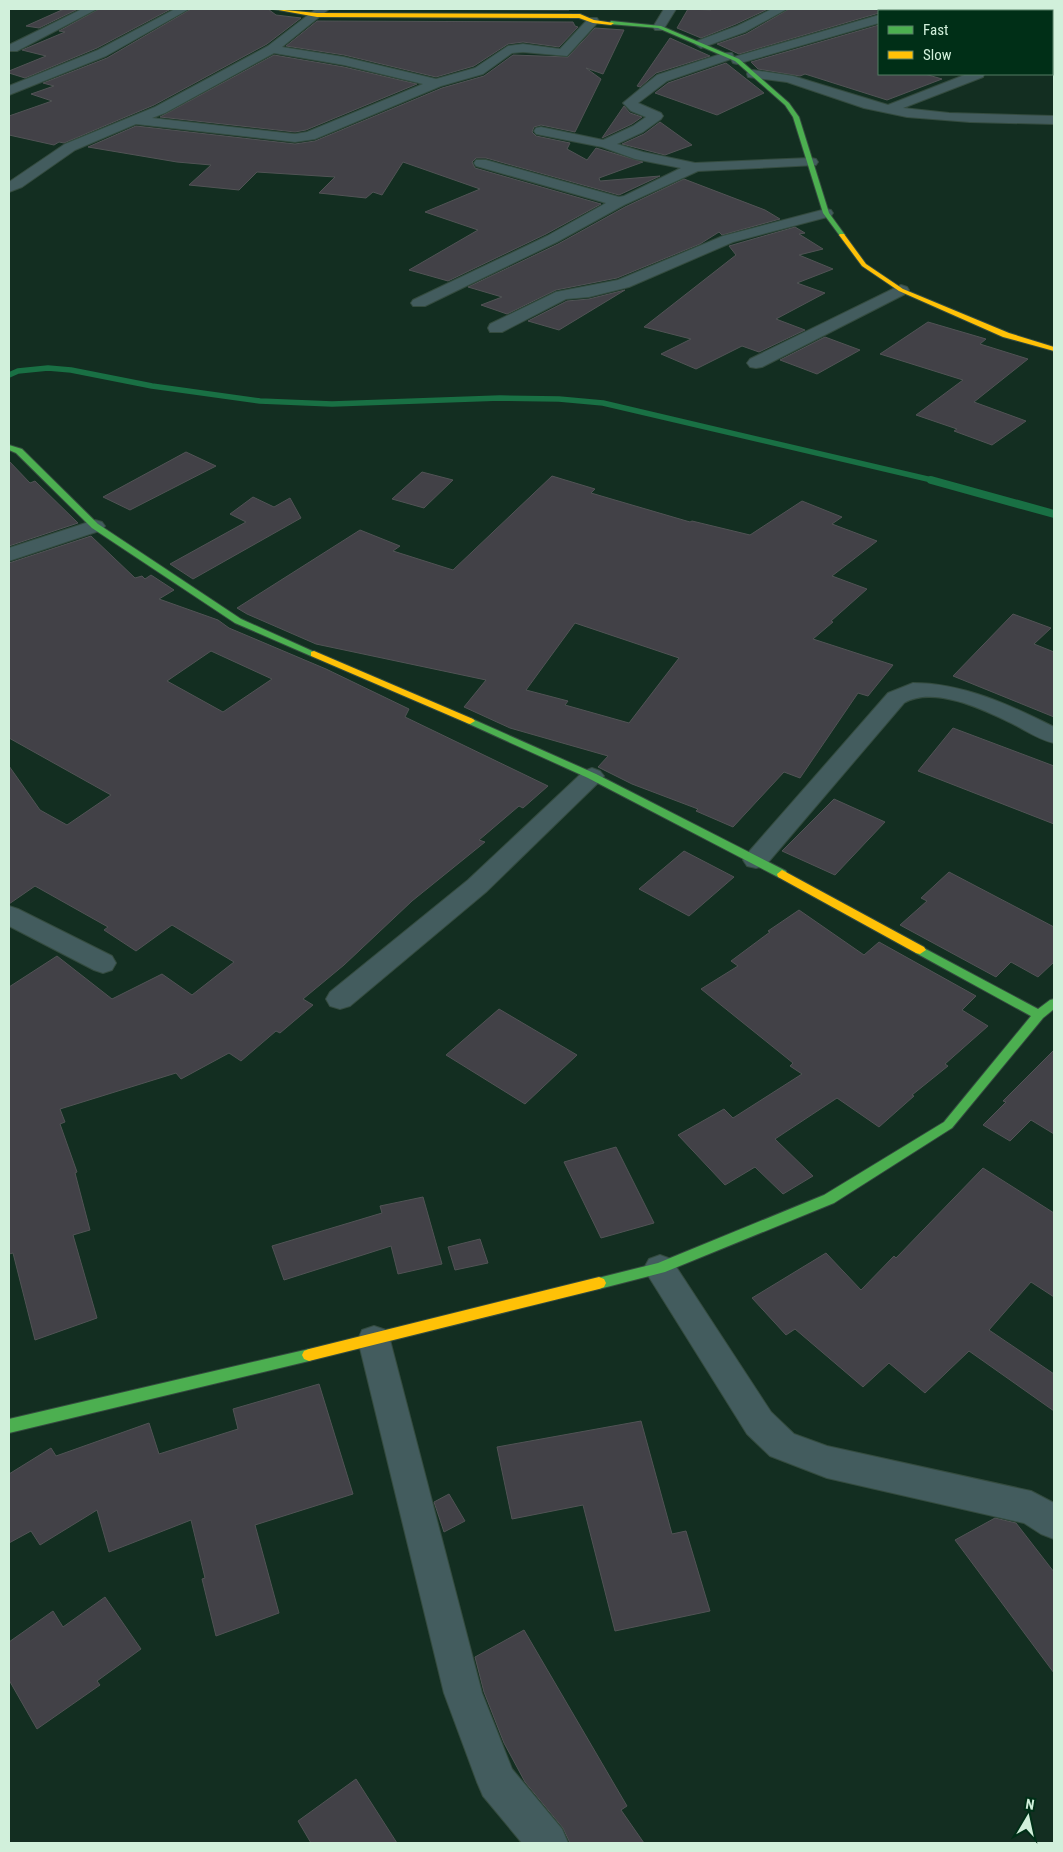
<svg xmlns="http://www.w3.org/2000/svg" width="1063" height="1852" font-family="'Roboto Condensed',sans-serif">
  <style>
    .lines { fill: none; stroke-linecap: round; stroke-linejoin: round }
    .stream-far1 { stroke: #197044; stroke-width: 5.5 }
    .stream { stroke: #197044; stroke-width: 8 }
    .building { fill: #424147; stroke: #515355; fill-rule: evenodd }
    .street-casing { stroke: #344b3f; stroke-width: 2 }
    .fast-casing { stroke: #344b3f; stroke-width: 2 }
    .slow-casing { stroke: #344b3f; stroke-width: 2 }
    .street { fill: #435c5e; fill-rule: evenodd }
    .fast { fill: #4caf50; fill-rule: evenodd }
    .slow { fill: #ffc107; fill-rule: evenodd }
  </style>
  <rect width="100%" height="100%" fill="#132e21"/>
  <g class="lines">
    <!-- stream-far1 -->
    <path class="stream-far1" d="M9,375L18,371L48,368L71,370L152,386L260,401L332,404L500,398L559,399L603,403L936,481"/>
    <!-- stream -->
    <path class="stream" d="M931,480L1054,514"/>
  </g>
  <!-- building -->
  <path class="building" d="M64,9H78L39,28L26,26Z
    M99,9H171L97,48L25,78L9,73V71L46,56L22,50L65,32L59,31Z
    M191,9H268L276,15L301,18L267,44L154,105L64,143L59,142L54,145L9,135V116L52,101L31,94L54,86L43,83L107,58Z
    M331,9H569V10Z
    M688,9L711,10V9H768L736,24L701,38L677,28Z
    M789,9H879V13L739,54L717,44L746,34Z
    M317,21L573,22L575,26L578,27L559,47L523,42L508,44L474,66L436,77L344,55L286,46Z
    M879,25V74H925L942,79L887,100L805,74L800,76L758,69L751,62Z
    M595,28L624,30L603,74L586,68L601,79L575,132L541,125L534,127L532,132L536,136L570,143L567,149L587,160L596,148L643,162L599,178L600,181L660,176L619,195L486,158H476L472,162L475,168L601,204L546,234L448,281L409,270L478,230L425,212L480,189L403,162L382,195L373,192L366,198L319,193L335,177L257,172L239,190L189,185L211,165L177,162L88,147L136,126L295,144L315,141L442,88L484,76L513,55L568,57Z
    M670,38L710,56L656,73L640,87L637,86Z
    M274,55L344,67L417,84L306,130L295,132L160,117Z
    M726,63L764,93L717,115L655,93L668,83Z
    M624,106L630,113L642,117L632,124L602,138Z
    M660,122L692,145L665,155L622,144L644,134Z
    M684,179L765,210L780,219L722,235L719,232L700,244L617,278L556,290L507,314L481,305L502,297L468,287L558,244L625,207Z
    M795,227L805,233L799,234L823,249L799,255L833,269L797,283L825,293L776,319L805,330L759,352L742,346L696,369L661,354L691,339L644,327L736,255L729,246Z
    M625,290L559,330L528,321L567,301L589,299Z
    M928,322L986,339L980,344L1028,359L974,402L1026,421L992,445L954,431L957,429L916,415L963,380L880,354Z
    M825,337L860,350L817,374L780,360Z
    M186,452L216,466L130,510L103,497Z
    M9,461L30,483L35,481L78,523L9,546Z
    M422,472L453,480L424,508L392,499Z
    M552,476L595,489L591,493L690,522L692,521L750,535L802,501L842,517L832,524L877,541L832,576L867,589L831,621L833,622L813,639L893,665L868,696L858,693L800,778L784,772L733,827L696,811L698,809L632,784L598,767L608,756L510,728L464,707L486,680L316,644L247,614L237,608L360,530L400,546L393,551L453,570ZM575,623L679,658L629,723L565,705L568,701L526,690Z
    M253,497L274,507L290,498L301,518L193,579L170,564L246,522L230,514Z
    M91,536L135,578L142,576L145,579L151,575L174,590L159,599L218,620L229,628L326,669L409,709L405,717L548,786L523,808L519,806L479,840L485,842L412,901L344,965L303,999L313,1005L280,1033L276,1031L241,1061L229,1053L181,1079L176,1073L60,1109L65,1122L60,1124L77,1172L75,1173L90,1230L73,1235L97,1318L35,1340L13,1253L9,1254V987L57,956L112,999L162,974L192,995L234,962L172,925L136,951L104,930L108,927L35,886L9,904V766L40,810L67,825L111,795L9,738V563ZM211,651L272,679L223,712L167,681Z
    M1013,614L1051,628L1034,644L1054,652V717L953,676Z
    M953,728L1054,766V824L918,771Z
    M834,799L885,822L835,875L782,851Z
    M684,851L734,877L689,916L639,889Z
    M949,872L1054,927V962L1038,977L1011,962L996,977L900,925L927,901L921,898Z
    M799,910L864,955L879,942L976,996L962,1010L988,1026L945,1064L948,1066L912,1095L914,1096L879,1127L837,1098L775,1139L813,1176L783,1194L755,1167L725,1185L678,1135L724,1109L733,1118L802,1074L790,1066L793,1063L701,989L738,966L731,961L770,932L768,931Z
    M499,1009L577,1055L525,1104L446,1055Z
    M1054,1050V1134L1031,1120L1010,1141L983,1125L1006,1102L1003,1101Z
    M616,1147L654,1223L601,1238L564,1162Z
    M983,1168L1054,1213V1297L1031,1282L989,1330L1054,1374V1411L969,1351L925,1393L889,1363L863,1387L795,1329L786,1335L752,1298L826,1253L861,1290L894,1256L896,1258Z
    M423,1197L442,1264L398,1274L391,1246L284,1280L272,1246L382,1213L380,1206Z
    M480,1239L488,1263L455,1270L448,1247Z
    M319,1384L353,1494L255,1525L279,1613L216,1636L202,1579L205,1578L191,1520L109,1552L97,1510L40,1545L31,1531L9,1543V1474L51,1448L56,1456L149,1423L159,1454L238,1429L233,1409Z
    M641,1421L672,1534L686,1531L710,1611L615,1631L583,1505L512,1519L497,1447Z
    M449,1494L465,1521L444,1532L434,1502Z
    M995,1518L1016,1523L1054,1572V1673L955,1540Z
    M105,1597L141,1649L97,1681L100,1685L37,1729L9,1680V1642L53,1611L63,1627Z
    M524,1630L627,1806L621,1810L644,1843H570L563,1828L525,1782L504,1743L484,1692L475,1657Z
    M356,1779L397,1843H311L298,1821Z"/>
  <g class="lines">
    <!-- street casing -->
    <g class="street-casing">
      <path id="street" d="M82,9H97L17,51H9V45Z
        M175,9H189L106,56L9,95V86L98,50Z
        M316,9H329L282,47L344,57L436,79L475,68L508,46L523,44L560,49L589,18H597L599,21L567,56L523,52L512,53L483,74L441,86L315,139L295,142L136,124L75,150L22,187L9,192V182L65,144L155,107L268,46ZM274,53L344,65L423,84L307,132L295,134L152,118L165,113Z
        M664,9H676L663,30H655L653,27Z
        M772,9H787L745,32L701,48L695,44L697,41L737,26Z
        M893,9H909L907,11H891Z
        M879,15V23L737,64L733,63L731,59L667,81L638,103L661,113L663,116L661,119L643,132L617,144L643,152L695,163L811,158L816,159L818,162L816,165L698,171L624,205L557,242L425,306H413L411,303L413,300L547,236L606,203L476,166L474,163L476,160H486L619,197L624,196L681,168L635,159L602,147L536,134L534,131L536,128L541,127L603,140L633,126L646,117L631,111L623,103L657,75L724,53H732L734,57Z
        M1054,36V44L1052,45V37Z
        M753,70L793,76L888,105L967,74H984L983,77L903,108L949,113L1054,116V124L970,122L907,117L864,108L787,82L748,77L747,74L748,71Z
        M826,209L831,210L833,213L831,216L733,242L629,287L589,297L566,299L502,332H490L488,328L490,324L556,292L618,280L723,236Z
        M901,285L907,287L909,290L907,293L762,367L756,368L750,367L747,363L750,359Z
        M95,520L102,522L105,526L102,530L9,561V548Z
        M913,683C963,683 1010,705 1054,727V743C1040,740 1028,732 1015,725C986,711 935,685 904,703L765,866L756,868L747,866L743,860L747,854L888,693Z
        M592,768L600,771L604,776L600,781L486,892L350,1006L340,1009L330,1006L326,999L330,992L468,880L584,771Z
        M9,906L18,909L112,956L116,963L112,970L103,973L94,970L9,926Z
        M660,1255L671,1259L771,1412L794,1434L827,1446L1031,1491L1054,1503V1539L1041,1534L1024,1523L827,1478L770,1456L747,1434L649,1277L644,1268L649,1259Z
        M374,1326L386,1330L390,1340L482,1693L512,1769L562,1829L568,1843H522L483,1796L477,1782L444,1693L358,1340L362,1330Z"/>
    </g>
    <!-- fast casing -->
    <g class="fast-casing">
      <path id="fast" d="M611,21L661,26L739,59L789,103L799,117L829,213L845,235L844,236H840L823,213L793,117L785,105L735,61L658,28L609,24Z
        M9,445L22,449L98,524L241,619L319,654L317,656H311L235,623L92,528L16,453L9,450Z
        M470,718L596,774L786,871L787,874L782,878L778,877L588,778L467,723L465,721Z
        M920,946L1038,1009L1050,1000L1054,999V1009L1043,1018L952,1128L834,1203L665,1272L599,1289L594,1287L592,1283L594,1279L658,1263L824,1195L944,1122L1031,1016L916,953L914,950L916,947Z
        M309,1349L314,1351L316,1355L314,1359L309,1361L9,1433V1419Z"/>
    </g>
    <!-- slow casing -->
    <g class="slow-casing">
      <path id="slow" d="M273,9L317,13L580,14L594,20L614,23L611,25L593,23L579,18L317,17Z
        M840,234H844L866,264L903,289L1009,333L1054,347V351L1003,337L899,291L862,266L839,235Z
        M314,651L473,719L475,721L470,724L467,723L311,656V652Z
        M782,870L924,947L926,950L920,954L916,953L778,877L777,874Z
        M599,1277L604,1279L606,1283L604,1287L599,1289L309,1361L304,1359L302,1355L304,1351L309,1349Z"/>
    </g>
    <!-- street -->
    <use href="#street" class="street"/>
    <!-- fast -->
    <use href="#fast" class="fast"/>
    <!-- slow -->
    <use href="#slow" class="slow"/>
  </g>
  <!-- border -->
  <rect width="1063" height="1852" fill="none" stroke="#d1f0db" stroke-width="20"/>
  <!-- legend -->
  <rect x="878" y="10" width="175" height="65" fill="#002f17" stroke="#547c65"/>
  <rect x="888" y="26" width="25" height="8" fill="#4caf50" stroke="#547c65"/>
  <text x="923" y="35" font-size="15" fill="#d1f0db">Fast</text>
  <rect x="888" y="51" width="25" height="8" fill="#ffc107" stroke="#547c65"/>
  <text x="923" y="60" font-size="15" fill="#d1f0db">Slow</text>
  <!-- north arrow -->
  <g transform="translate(1028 1817) rotate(9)" stroke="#002f17" stroke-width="4" paint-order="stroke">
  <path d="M0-4L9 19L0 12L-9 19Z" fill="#d1f0db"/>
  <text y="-8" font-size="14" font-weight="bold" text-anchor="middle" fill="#d1f0db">N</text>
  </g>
</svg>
